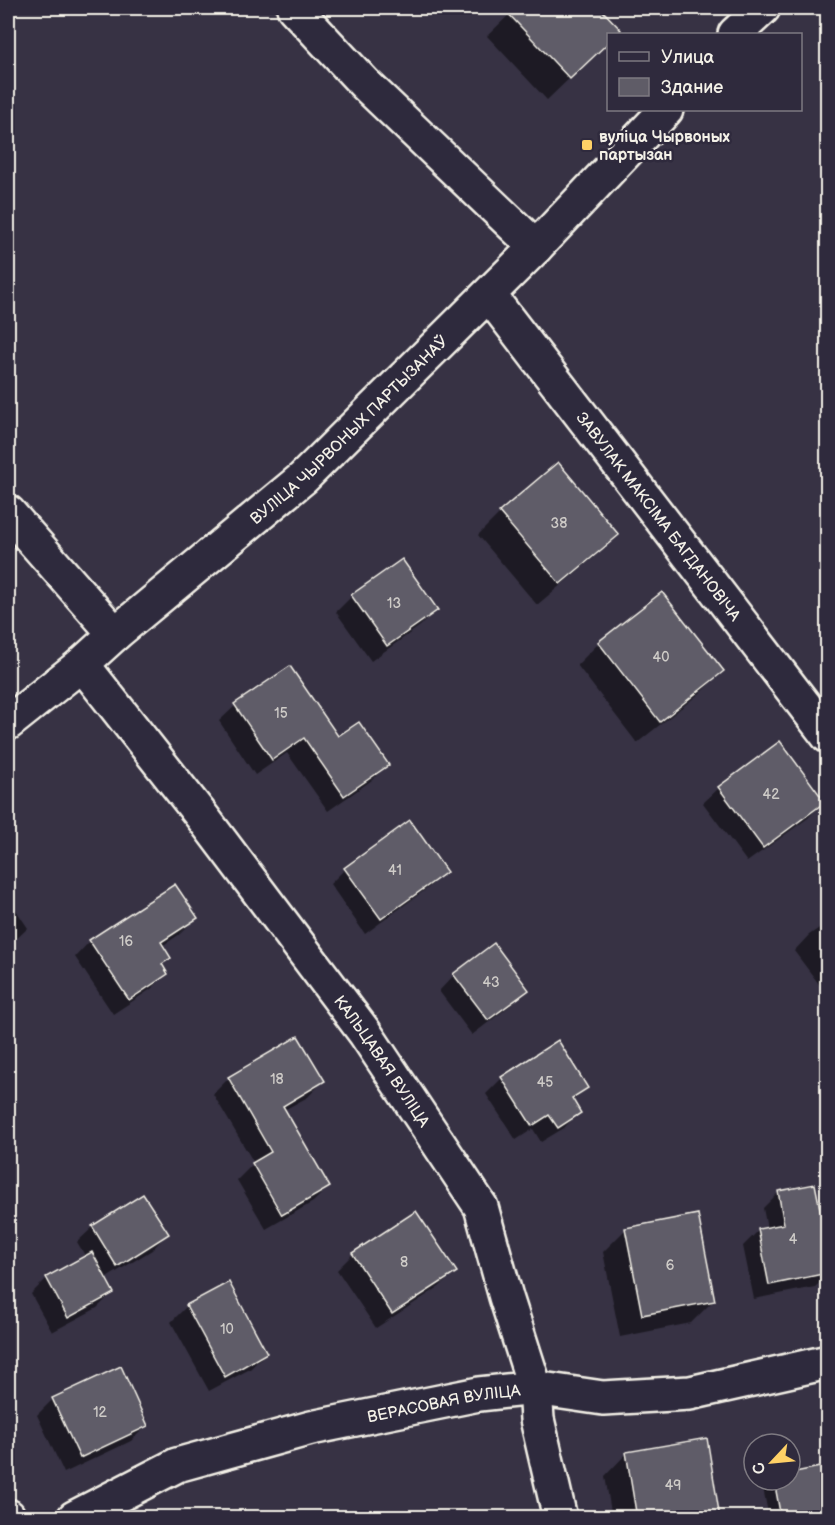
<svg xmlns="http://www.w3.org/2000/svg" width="835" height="1525" font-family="'Balsamiq Sans',sans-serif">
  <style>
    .shadow { fill: #0007 }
    .building { fill: #5f5c67; stroke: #f4f1e8; stroke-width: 1.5 }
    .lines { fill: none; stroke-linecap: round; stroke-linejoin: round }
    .minor-casing { stroke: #f4f1e8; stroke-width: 38 }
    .minor { stroke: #2f2a3d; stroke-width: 33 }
    .poi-dot { fill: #ffd166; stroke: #2f2a3d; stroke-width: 2 }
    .labels { text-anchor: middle; stroke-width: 5; stroke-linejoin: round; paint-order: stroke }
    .number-label { font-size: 14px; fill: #cfccc8 }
    .poi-label { font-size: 16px; font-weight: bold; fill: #f4f1e8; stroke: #2f2a3d; text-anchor: start }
    .street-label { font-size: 16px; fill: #f4f1e8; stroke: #2f2a3d }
  </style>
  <rect width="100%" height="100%" fill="#373244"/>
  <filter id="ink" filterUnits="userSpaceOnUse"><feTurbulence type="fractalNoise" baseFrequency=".0167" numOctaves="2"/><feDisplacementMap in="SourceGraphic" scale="12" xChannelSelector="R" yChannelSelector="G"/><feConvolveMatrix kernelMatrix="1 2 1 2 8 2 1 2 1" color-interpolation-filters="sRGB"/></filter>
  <g filter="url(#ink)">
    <!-- shadow -->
    <path class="shadow" d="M516,8H598L619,30L615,34H608L597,52L547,100L487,36Z
      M500,513L617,535L594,557L537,605L478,535Z
      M352,596L436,610L420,626L371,661L336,612Z
      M599,643L722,671L700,693L637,743L577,665Z
      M289,669L337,739L387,765L372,780L328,811L287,753L255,775L219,721L235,706Z
      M719,788L823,802L808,818L747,862L703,803Z
      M345,869L445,872L429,887L365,934L330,884Z
      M8,898L28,928L8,947Z
      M196,918L180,934L162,946L169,958L161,966L166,974L151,989L113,1014L75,957L90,941Z
      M828,922V996L794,951L809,935Z
      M454,975L527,989L511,1005L472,1035L439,991Z
      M229,1078L323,1081L308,1097L284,1110L328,1187L313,1202L266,1229L237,1180L254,1163L213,1094Z
      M502,1078L586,1087L572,1101L579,1112L564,1128L541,1142L533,1129L516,1140L486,1094Z
      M779,1192L828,1257V1275L815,1287L754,1299L743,1246L759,1230L767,1229L763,1208Z
      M93,1227L167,1234L152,1250L105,1279L112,1293L97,1308L52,1332L31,1294L47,1278L86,1257L77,1242Z
      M626,1229L713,1301L691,1323L620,1337L603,1252Z
      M353,1254L455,1272L439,1287L376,1328L337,1270Z
      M228,1284L266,1353L250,1369L209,1391L171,1322L187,1306Z
      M53,1399L147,1425L131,1441L64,1473L37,1415Z
      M627,1453L719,1518H612L605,1476Z
      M790,1474L822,1485L828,1484V1518H769L763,1488L771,1480H790Z"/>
    <!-- building -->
    <path class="building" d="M503,8H600L621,30L617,34H609V42L570,79Z
      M558,462L619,535L560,584L499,512Z
      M402,559L438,610L387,646L351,595Z
      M662,592L724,671L660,722L598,642Z
      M290,666L338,736L359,722L389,765L344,796L304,738L272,760L234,704Z
      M780,741L825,802L763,848L718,787Z
      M410,820L447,872L381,919L344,868Z
      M175,884L198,918L161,942L171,958L162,964L168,974L129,1000L89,940Z
      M494,943L529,990L488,1020L453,974Z
      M298,1036L325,1081L283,1106L330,1187L282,1215L252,1163L271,1152L228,1077Z
      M558,1040L588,1088L572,1098L581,1113L558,1128L549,1115L532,1126L501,1077Z
      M815,1184L828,1249V1273L769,1285L758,1229L784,1224L778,1191Z
      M143,1194L169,1234L117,1267L92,1226Z
      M416,1211L457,1272L392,1314L352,1253Z
      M698,1214L715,1301L642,1315L625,1228Z
      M92,1252L114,1293L68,1318L46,1277Z
      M229,1282L267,1353L225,1377L186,1305Z
      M121,1366L148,1426L80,1458L52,1398Z
      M707,1438L720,1518H637L626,1452Z
      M820,1467L828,1508V1518H781L774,1480H790V1473Z"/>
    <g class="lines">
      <!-- minor casing -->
      <g class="minor-casing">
        <g id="minor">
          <path d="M294,8L364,83L536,247"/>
          <path d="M735,34L763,8"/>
          <path id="s1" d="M489,295L828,736"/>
          <path d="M8,512L115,634"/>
          <path id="s2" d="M82,664L204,819L365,1033L481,1207L506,1297L535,1388L537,1419L560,1518"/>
          <path id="s3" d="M8,723L82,664L115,634L303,478L536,247L666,110"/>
          <path d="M8,1516V1518"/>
          <path id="s4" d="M74,1518L177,1465L311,1428L479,1394L535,1388L603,1398L690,1393L828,1362"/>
        </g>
      </g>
      <!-- minor -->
      <use href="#minor" class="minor"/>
    </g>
  </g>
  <!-- markers -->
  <rect class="poi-dot" x="581" y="139" width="12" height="12" rx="3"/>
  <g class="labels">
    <!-- number labels -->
    <g class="number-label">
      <text x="559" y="528">38</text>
      <text x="394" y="608">13</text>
      <text x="661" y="662">40</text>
      <text x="281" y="718">15</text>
      <text x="771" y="799">42</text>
      <text x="395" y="875">41</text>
      <text x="126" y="946">16</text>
      <text x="491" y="987">43</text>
      <text x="277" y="1084">18</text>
      <text x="545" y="1087">45</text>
      <text x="793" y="1244">4</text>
      <text x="404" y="1267">8</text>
      <text x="670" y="1270">6</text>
      <text x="227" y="1334">10</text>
      <text x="100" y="1417">12</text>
      <text x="673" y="1490">49</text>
    </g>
    <!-- poi labels -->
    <g class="poi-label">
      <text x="599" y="142">вуліца Чырвоных<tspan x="599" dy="18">партызан</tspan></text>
    </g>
    <!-- street labels -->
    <g class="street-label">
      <text dy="6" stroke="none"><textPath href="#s3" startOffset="450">ВУЛІЦА ЧЫРВОНЫХ ПАРТЫЗАНАЎ</textPath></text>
      <text dy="6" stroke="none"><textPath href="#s1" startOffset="279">ЗАВУЛАК МАКСІМА БАГДАНОВІЧА</textPath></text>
      <text dy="6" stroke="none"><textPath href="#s2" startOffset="498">КАЛЬЦАВАЯ ВУЛІЦА</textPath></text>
      <text dy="6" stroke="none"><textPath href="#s4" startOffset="390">ВЕРАСОВАЯ ВУЛІЦА</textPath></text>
    </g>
  </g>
  <!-- margin -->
  <rect width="835" height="1525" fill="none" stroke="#2f2a3d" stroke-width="30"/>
  <rect x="15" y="15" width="805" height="1495" fill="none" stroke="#f4f1e8" stroke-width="2" filter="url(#ink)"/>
  <!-- legend -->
  <rect x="607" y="33" width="195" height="78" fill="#2f2a3d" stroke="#7e7a81" stroke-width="1.5"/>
  <rect x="619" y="52" width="30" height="9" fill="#2f2a3d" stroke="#7e7a81" stroke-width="1.5"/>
  <text x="661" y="63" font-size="18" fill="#f4f1e8">Улица</text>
  <rect x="619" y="78" width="30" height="18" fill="#5f5c67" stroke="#7e7a81" stroke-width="1.5"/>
  <text x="661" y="93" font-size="18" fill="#f4f1e8">Здание</text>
  <!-- north arrow -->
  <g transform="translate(772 1462) rotate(244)"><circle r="28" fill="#2f2a3d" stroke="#7e7a81" stroke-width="1.5"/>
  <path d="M0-4.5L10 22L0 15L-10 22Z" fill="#ffd166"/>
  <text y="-9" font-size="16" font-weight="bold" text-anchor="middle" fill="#f4f1e8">С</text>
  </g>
</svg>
